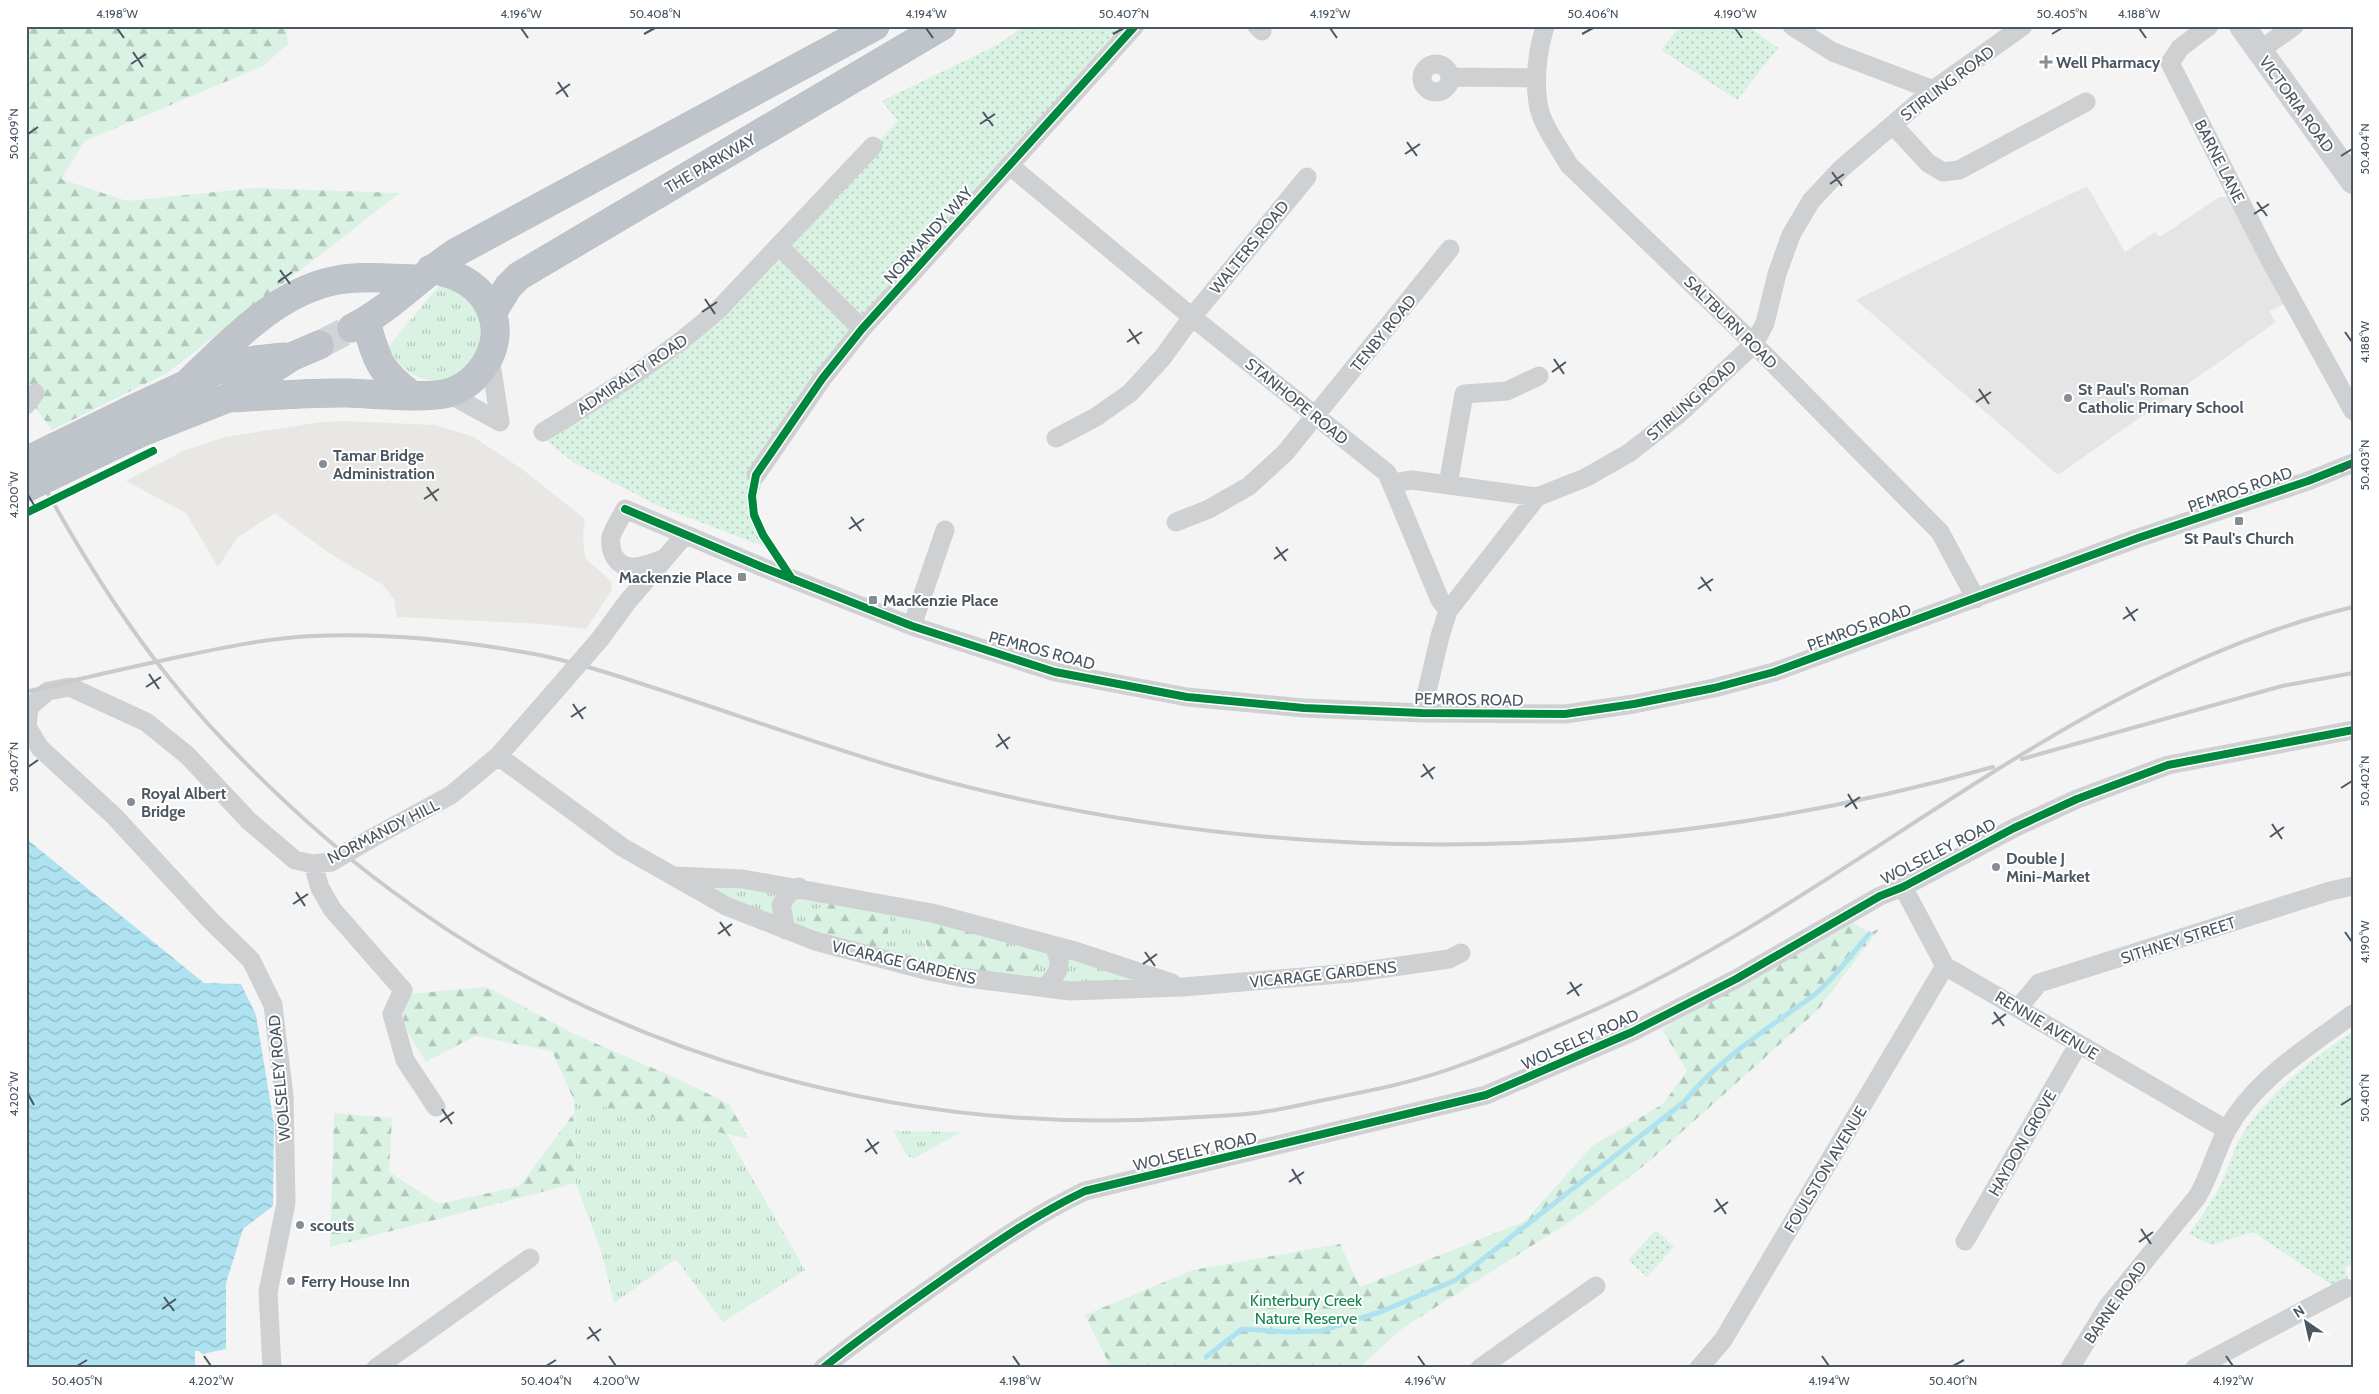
<svg xmlns="http://www.w3.org/2000/svg" width="2379" height="1394" font-family="Cabin,sans-serif">
  <style>
    .commercial { fill: #e8e7e3 }
    .education { fill: #e6e5e6 }
    .grass { fill: url(#grass-tufts) }
    .forest { fill: url(#forest-firs) }
    .park { fill: url(#park-dots) }
    .water { fill: url(#water-waves) }
    .lines { fill: none; stroke-linecap: round; stroke-linejoin: round }
    .stream { stroke: #aee2f0; stroke-width: 5 }
    .highway-tunnel { stroke: #d2d4d7; stroke-width: 28; stroke-dasharray: 28 14; stroke-linecap: butt }
    .highway-casing { stroke: #b9bec3; stroke-width: 29 }
    .street { stroke: #ced0d2; stroke-width: 19 }
    .secondary { stroke: #ced0d4; stroke-width: 26 }
    .highway { stroke: #bec4c9; stroke-width: 28 }
    .rail { stroke: #c9cacc; stroke-width: 4 }
    .highway-bridge-casing { stroke: #b9bec3; stroke-width: 29; stroke-linecap: butt }
    .street-bridge { stroke: #ced0d2; stroke-width: 19 }
    .highway-bridge { stroke: #bec4c9; stroke-width: 28 }
    .cycleway-casing { stroke: #fff; stroke-width: 11 }
    .cycleway { stroke: #00873e; stroke-width: 8 }
    .ticks { fill: none; stroke: #4a5661; stroke-width: 2 }
    .poi-dot { fill: #868d94; stroke: #fff; stroke-width: 2 }
    .labels { text-anchor: middle; stroke-width: 4; stroke-linejoin: round; paint-order: stroke }
    .poi-label { font-size: 16px; font-weight: bold; fill: #4a5661; stroke: #fff; text-anchor: start }
    .street-label { font-size: 16px; fill: #4a5661; stroke: #fff }
    .park-label { font-size: 16px; fill: #17864f; stroke: #fff }
    .neatline { fill: none; stroke: #4a5661; stroke-width: 2 }
    .ticks-label { font-size: 12px; text-anchor: middle; fill: #4a5661 }
  </style>
  <defs>
    <pattern id="grass-tufts" width="24" height="20" patternUnits="userSpaceOnUse" patternTransform="scale(1.25)"><rect width="24" height="20" fill="#d9f2e3"/><path d="M3 7l-1-3M5 7V3M7 7l1-3M15 17l-1-3M17 17v-4M19 17l1-3" fill="none" stroke="#b2c7bb"/></pattern>
    <pattern id="forest-firs" width="22" height="20" patternUnits="userSpaceOnUse" patternTransform="scale(1.25)"><rect width="22" height="20" fill="#d9f2e3"/><path d="M5 1l3.5 6h-7zM16 11l3.5 6h-7z" fill="#b2c7bb"/></pattern>
    <pattern id="park-dots" width="8" height="8" patternUnits="userSpaceOnUse" patternTransform="scale(1.25)"><rect width="8" height="8" fill="#d9f2e3"/><path d="M2 2h.1M6 6h.1" fill="none" stroke="#b2c7bb" stroke-width="1.8" stroke-linecap="round"/></pattern>
    <pattern id="water-waves" width="16" height="10" patternUnits="userSpaceOnUse" patternTransform="scale(1.25)"><rect width="16" height="10" fill="#aee2f0"/><path d="M0 5q4-4 8 0t8 0" fill="none" stroke="#90bac6"/></pattern>
  </defs>
  <rect width="100%" height="100%" fill="#f4f4f4"/>
  <!-- commercial -->
  <path class="commercial" d="M344,421L435,425L472,436L522,469L585,519L583,536L585,558L611,581L612,590L586,629L542,624L397,617L394,599L383,585L329,553L275,513L237,538L218,567L186,513L126,481L183,451L225,437L322,422Z"/>
  <!-- education -->
  <path class="education" d="M2087,186L2125,252L2155,232L2160,237L2219,197H2226L2234,202L2284,304L2269,311L2276,322L2058,475L1856,300Z"/>
  <!-- grass -->
  <path class="grass" d="M442,282C450,287 466,292 471,299C514,358 427,420 388,347Z
    M669,876L839,895L807,916L808,932Z
    M895,906L917,910C918,929 925,945 932,963L877,958L888,939V924Z
    M1010,934L1183,987L1015,984L1039,956L1008,947Z
    M574,1100L727,1134L805,1270L723,1322L676,1259L614,1303L602,1254L576,1183Z
    M893,1131L961,1132L913,1159L907,1155Z"/>
  <!-- forest -->
  <path class="forest" d="M26,26H286L288,44L263,66L85,141L61,179L127,201L256,188L400,193L167,373L52,430L26,395Z
    M839,895L895,906L888,924V939L877,958L808,932L807,916Z
    M917,910L1010,934L1008,947L1039,956L1040,963L1036,970L1015,984L932,963L925,940L913,922Z
    M1851,921L1869,933L1879,929L1818,1010L1646,1164L1580,1215L1400,1330L1359,1368H1111L1085,1315L1193,1270L1340,1244L1360,1287L1525,1221L1592,1146L1663,1104L1687,1071L1662,1029Z
    M487,987L574,1034L678,1079L729,1104L749,1139L574,1100L552,1051L475,1036L426,1062L403,1024L406,994Z
    M334,1113L392,1118L389,1172L439,1204L520,1186L574,1113L576,1183L330,1247Z"/>
  <!-- park -->
  <path class="park" d="M1024,26H1135L862,329L765,470L758,498L759,513L767,534L781,553L661,507L573,462L537,433L660,359L779,246L898,121L882,101L999,44Z
    M1680,26H1747L1778,48L1737,100L1661,50Z
    M2353,1031V1263L2345,1268L2348,1278L2332,1285L2253,1232L2212,1245L2189,1234C2201,1217 2213,1201 2222,1182C2230,1165 2234,1146 2245,1130C2272,1090 2314,1058 2353,1031Z
    M1656,1230L1674,1247L1647,1277L1628,1260Z"/>
  <!-- water -->
  <path class="water" d="M29,841L204,983L241,984L256,1015L274,1124L273,1206L243,1229L226,1283V1349L202,1354L199,1351H195V1368H26V844Z"/>
  <g class="lines">
    <!-- stream -->
    <path class="stream" d="M1206,1357L1242,1329L1287,1332L1321,1331L1380,1312L1456,1280L1684,1102C1720,1058 1767,1029 1813,996C1834,979 1852,954 1869,934"/>
    <!-- highway-tunnel -->
    <path class="highway-tunnel" d="M319,345L352,328"/>
    <!-- highway casing -->
    <g class="highway-casing">
      <path id="highway" d="M492,313L508,287L519,276L942,26
        M366,322C377,360 378,369 410,394
        M352,328C388,311 420,276 455,253L875,26
        M189,382C230,342 279,290 338,280C364,275 392,279 418,279
        M228,398C269,396 309,392 349,393C374,394 426,399 448,393C480,384 504,346 492,313C482,285 458,274 431,269
        M129,411L224,367L256,360L284,357
        M142,432L228,398L291,357L319,345"/>
    </g>
    <!-- street -->
    <path class="street" d="M1257,26L1262,31
      M1545,26C1538,50 1534,78 1538,103C1541,124 1558,146 1569,165L1754,344L1940,532L1976,599
      M1792,26L1833,52L1933,90
      M2209,26L2180,48L2170,63L2270,260L2353,411
      M2259,51L2294,26
      M1422 78a14 14 0 1 1 28 0a14 14 0 1 1-28 0Z
      M1450,77L1537,78
      M1893,125L1928,163L1943,172L1959,170L2086,102
      M1009,165L1192,317L1387,473L1440,600L1448,611
      M779,246L862,329
      M490,357L500,422
      M447,393L500,422
      M26,405L35,393
      M543,432C607,393 662,360 718,310L873,146
      M1056,438L1096,417L1130,393L1163,357L1192,317L1307,177
      M756,475L822,379L862,329L1135,26
      M1393,483L1412,480L1537,497
      M1448,485L1464,394L1507,391L1539,376
      M1176,522L1209,509L1249,486L1285,453L1450,249
      M663,559C647,565 625,575 614,556C611,551 610,542 611,537C614,527 621,518 625,509L762,567L912,626L1055,672L1187,697L1304,708L1422,713L1565,714L1634,704L1714,688L1774,672L2138,538L2308,481L2353,463
      M912,626L945,530
      M600,639L628,601L685,535
      M26,704L29,707L27,727L40,748L114,816L210,920L251,960L273,1005L284,1096L286,1203L268,1292L272,1368
      M29,707L48,691L70,687L146,722L187,755L249,821L295,860L313,864L331,862
      M1422,713L1440,636L1448,611L1537,497L1585,478L1629,453L1679,414L1754,344L1765,323L1777,274L1791,235L1811,201L1841,169L1933,90L2023,26
      M498,756L622,847L726,906L815,941L929,971L959,977L1070,991L1183,987L1351,973L1449,959L1461,953
      M372,838L451,795L498,756L555,691
      M313,864L320,888L332,909L403,990L392,1014L405,1060L436,1107
      M675,876L743,879L932,913L1075,951L1172,983
      M1903,887L1945,966L2227,1130
      M786,930L781,905L789,893L799,887
      M1045,987C1060,973 1064,962 1052,945
      M2019,1007L2039,983L2330,891L2353,886
      M1965,1241L2078,1045
      M376,1368L530,1258
      M823,1368C865,1334 908,1304 952,1273C995,1243 1037,1214 1085,1191L1486,1095L1632,1032L1736,979L1880,896L1903,887L2014,828L2077,799L2168,765L2353,730
      M1480,1368L1596,1286
      M1699,1368L1723,1340L1945,966
      M2070,1368L2108,1306L2197,1197C2210,1176 2215,1152 2227,1130C2254,1080 2308,1047 2353,1014
      M2195,1368L2346,1288"/>
    <!-- secondary -->
    <path class="secondary" d="M2242,26L2353,181"/>
    <!-- highway -->
    <use href="#highway" class="highway"/>
    <!-- rail -->
    <path class="rail" d="M26,453C81,557 144,658 226,743C276,795 330,845 388,888C612,1057 903,1136 1181,1118C1208,1116 1236,1116 1263,1112C1285,1109 1307,1103 1329,1099C1374,1090 1419,1081 1461,1065C1508,1048 1554,1028 1599,1008C1858,889 2071,675 2353,607
      M26,692C78,679 131,667 183,656C226,647 269,638 313,636C383,633 455,640 523,652C578,661 635,682 688,699C793,734 897,772 1006,796C1338,870 1666,859 1993,767
      M2022,759L2282,686L2353,673"/>
    <!-- highway-bridge casing -->
    <g class="highway-bridge-casing">
      <path id="highway-bridge" d="M26,461L129,411
        M26,488L142,432"/>
    </g>
    <!-- street-bridge -->
    <path class="street-bridge" d="M555,691L600,639
      M331,862L372,838"/>
    <!-- highway-bridge -->
    <use href="#highway-bridge" class="highway-bridge"/>
    <!-- cycleway casing -->
    <g class="cycleway-casing">
      <path id="cycleway" d="M625,509L762,567L912,626L1055,672L1187,697L1304,708L1422,713L1565,714L1634,704L1714,688L1774,672L2138,538L2308,481L2353,463
        M26,513L153,451
        M792,579L763,535L754,515L752,496L756,475L822,379L862,329L1135,26
        M823,1368C865,1334 908,1304 952,1273C995,1243 1037,1214 1085,1191L1486,1095L1632,1032L1736,979L1880,896L1903,887L2014,828L2077,799L2168,765L2353,730"/>
    </g>
    <!-- cycleway -->
    <use href="#cycleway" class="cycleway"/>
  </g>
  <!-- ticks -->
  <path class="ticks" d="M117,28L124,38M521,28L528,38M926,28L933,38M1330,28L1337,38M1735,28L1742,38M2139,28L2146,38M644,34L655,28M1113,34L1124,28M1582,34L1593,28M2052,34L2062,28M133,52L143,67M131,64L146,54M558,82L568,97M556,94L570,84M983,112L993,126M980,124L995,114M28,134L38,127M1407,142L1417,156M1405,154L1420,144M2341,156L2352,149M1832,172L1842,186M1830,184L1844,174M2257,202L2267,216M2254,214L2269,204M280,270L290,284M278,282L292,272M705,299L715,314M702,312L717,302M1129,329L1139,344M2345,332L2352,342M1127,342L1142,332M1554,359L1564,374M1552,372L1566,362M1979,389L1989,404M1976,402L1991,392M2341,472L2352,465M427,487L437,501M28,495L34,505M424,499L439,489M851,517L861,531M849,529L864,519M1276,547L1286,561M1274,559L1288,549M1701,577L1711,591M1698,589L1713,579M2126,607L2135,621M2123,619L2138,609M149,674L159,689M146,687L161,677M573,704L583,719M571,717L586,707M998,734L1008,749M996,747L1010,737M1423,764L1433,779M28,767L38,760M1421,777L1435,767M2341,788L2352,781M1848,794L1857,809M1845,807L1860,797M2272,824L2282,839M2270,837L2284,827M296,892L305,906M293,904L308,894M720,922L730,936M2345,932L2352,942M718,934L732,924M1145,952L1155,966M1143,964L1157,954M1570,982L1579,996M1567,994L1582,984M1994,1012L2004,1026M1992,1024L2006,1014M28,1094L34,1105M2341,1105L2352,1098M442,1109L452,1124M440,1122L454,1112M867,1139L877,1154M865,1152L879,1142M1292,1169L1301,1184M1289,1182L1304,1172M1716,1199L1726,1214M1714,1212L1728,1202M2141,1229L2151,1244M2139,1242L2153,1232M164,1297L174,1311M162,1309L176,1299M589,1327L599,1341M587,1339L601,1329M204,1356L211,1366M609,1356L616,1366M1013,1356L1020,1366M1418,1356L1425,1366M1822,1356L1829,1366M2226,1356L2233,1366M77,1366L87,1360M546,1366L556,1360M1953,1366L1964,1360"/>
  <!-- markers -->
  <g class="poi-dot">
    <path d="M2043.5 54.5h5v5h5v5h-5v5h-5v-5h-5v-5h5z"/>
    <circle cx="2068" cy="398" r="5"/>
    <circle cx="323" cy="464" r="5"/>
    <rect x="2234" y="516" width="10" height="10" rx="2.5"/>
    <rect x="737" y="572" width="10" height="10" rx="2.5"/>
    <rect x="868" y="595" width="10" height="10" rx="2.5"/>
    <circle cx="131" cy="802" r="5"/>
    <circle cx="1996" cy="867" r="5"/>
    <circle cx="300" cy="1225" r="5"/>
    <circle cx="291" cy="1281" r="5"/>
  </g>
  <g class="labels">
    <!-- poi labels -->
    <g class="poi-label">
      <text x="2056" y="68">Well Pharmacy</text>
      <text x="2078" y="395">St Paul's Roman<tspan x="2078" dy="18">Catholic Primary School</tspan></text>
      <text x="333" y="461">Tamar Bridge<tspan x="333" dy="18">Administration</tspan></text>
      <text x="2239" y="544" text-anchor="middle">St Paul's Church</text>
      <text x="732" y="583" text-anchor="end">Mackenzie Place</text>
      <text x="883" y="606">MacKenzie Place</text>
      <text x="141" y="799">Royal Albert<tspan x="141" dy="18">Bridge</tspan></text>
      <text x="2006" y="864">Double J<tspan x="2006" dy="18">Mini-Market</tspan></text>
      <text x="310" y="1231">scouts</text>
      <text x="301" y="1287">Ferry House Inn</text>
    </g>
    <!-- street labels -->
    <g class="street-label">
      <text transform="translate(1947 83) rotate(-37)" y="6">STIRLING ROAD</text>
      <text transform="translate(2297 104) rotate(54)" y="6">VICTORIA ROAD</text>
      <text transform="translate(2220 161) rotate(63)" y="6">BARNE LANE</text>
      <text transform="translate(710 163) rotate(-30)" y="6">THE PARKWAY</text>
      <text transform="translate(928 235) rotate(-48)" y="6">NORMANDY WAY</text>
      <text transform="translate(1249 247) rotate(-51)" y="6">WALTERS ROAD</text>
      <text transform="translate(1731 322) rotate(45)" y="6">SALTBURN ROAD</text>
      <text transform="translate(1383 333) rotate(-51)" y="6">TENBY ROAD</text>
      <text transform="translate(632 374) rotate(-34)" y="6">ADMIRALTY ROAD</text>
      <text transform="translate(1691 400) rotate(-41)" y="6">STIRLING ROAD</text>
      <text transform="translate(1297 401) rotate(39)" y="6">STANHOPE ROAD</text>
      <text transform="translate(2240 489) rotate(-19)" y="6">PEMROS ROAD</text>
      <text transform="translate(1859 627) rotate(-20)" y="6">PEMROS ROAD</text>
      <text transform="translate(1042 650) rotate(15)" y="6">PEMROS ROAD</text>
      <text transform="translate(1469 699) rotate(1)" y="6">PEMROS ROAD</text>
      <text transform="translate(383 831) rotate(-27)" y="6">NORMANDY HILL</text>
      <text transform="translate(1938 851) rotate(-27)" y="6">WOLSELEY ROAD</text>
      <text transform="translate(2178 940) rotate(-18)" y="6">SITHNEY STREET</text>
      <text transform="translate(904 962) rotate(13)" y="6">VICARAGE GARDENS</text>
      <text transform="translate(1323 974) rotate(-6)" y="6">VICARAGE GARDENS</text>
      <text transform="translate(2047 1025) rotate(31)" y="6">RENNIE AVENUE</text>
      <text transform="translate(1580 1039) rotate(-24)" y="6">WOLSELEY ROAD</text>
      <text transform="translate(279 1078) rotate(-95)" y="6">WOLSELEY ROAD</text>
      <text transform="translate(2022 1143) rotate(-60)" y="6">HAYDON GROVE</text>
      <text transform="translate(1195 1151) rotate(-13)" y="6">WOLSELEY ROAD</text>
      <text transform="translate(1825 1169) rotate(-59)" y="6">FOULSTON AVENUE</text>
      <text transform="translate(2115 1302) rotate(-55)" y="6">BARNE ROAD</text>
    </g>
    <!-- park labels -->
    <g class="park-label">
      <text x="1306" y="1306">Kinterbury Creek<tspan x="1306" dy="18">Nature Reserve</tspan></text>
    </g>
  </g>
  <!-- border -->
  <rect width="2379" height="1394" fill="none" stroke="#ffffff" stroke-width="55"/>
  <!-- north arrow -->
  <g transform="translate(2306 1322) rotate(326)" stroke="#ffffff" stroke-width="4" paint-order="stroke">
  <path d="M0-4L9 19L0 12L-9 19Z" fill="#4a5661"/>
  <text y="-8" font-size="14" font-weight="bold" text-anchor="middle" fill="#4a5661">N</text>
  </g>
  <rect x="28" y="28" width="2324" height="1338" class="neatline"/>
  <g class="ticks-label">
    <text x="117" y="18">4.198°W</text>
    <text x="521" y="18">4.196°W</text>
    <text x="655" y="18">50.408°N</text>
    <text x="926" y="18">4.194°W</text>
    <text x="1124" y="18">50.407°N</text>
    <text x="1330" y="18">4.192°W</text>
    <text x="1593" y="18">50.406°N</text>
    <text x="1735" y="18">4.190°W</text>
    <text x="2062" y="18">50.405°N</text>
    <text x="2139" y="18">4.188°W</text>
    <text transform="translate(14 134) rotate(-90)" y="4">50.409°N</text>
    <text transform="translate(2365 149) rotate(-90)" y="4">50.404°N</text>
    <text transform="translate(2365 342) rotate(-90)" y="4">4.188°W</text>
    <text transform="translate(2365 465) rotate(-90)" y="4">50.403°N</text>
    <text transform="translate(14 495) rotate(-90)" y="4">4.200°W</text>
    <text transform="translate(14 767) rotate(-90)" y="4">50.407°N</text>
    <text transform="translate(2365 781) rotate(-90)" y="4">50.402°N</text>
    <text transform="translate(2365 942) rotate(-90)" y="4">4.190°W</text>
    <text transform="translate(14 1094) rotate(-90)" y="4">4.202°W</text>
    <text transform="translate(2365 1098) rotate(-90)" y="4">50.401°N</text>
    <text x="77" y="1385">50.405°N</text>
    <text x="211" y="1385">4.202°W</text>
    <text x="546" y="1385">50.404°N</text>
    <text x="616" y="1385">4.200°W</text>
    <text x="1020" y="1385">4.198°W</text>
    <text x="1425" y="1385">4.196°W</text>
    <text x="1829" y="1385">4.194°W</text>
    <text x="1953" y="1385">50.401°N</text>
    <text x="2233" y="1385">4.192°W</text>
  </g>
</svg>
